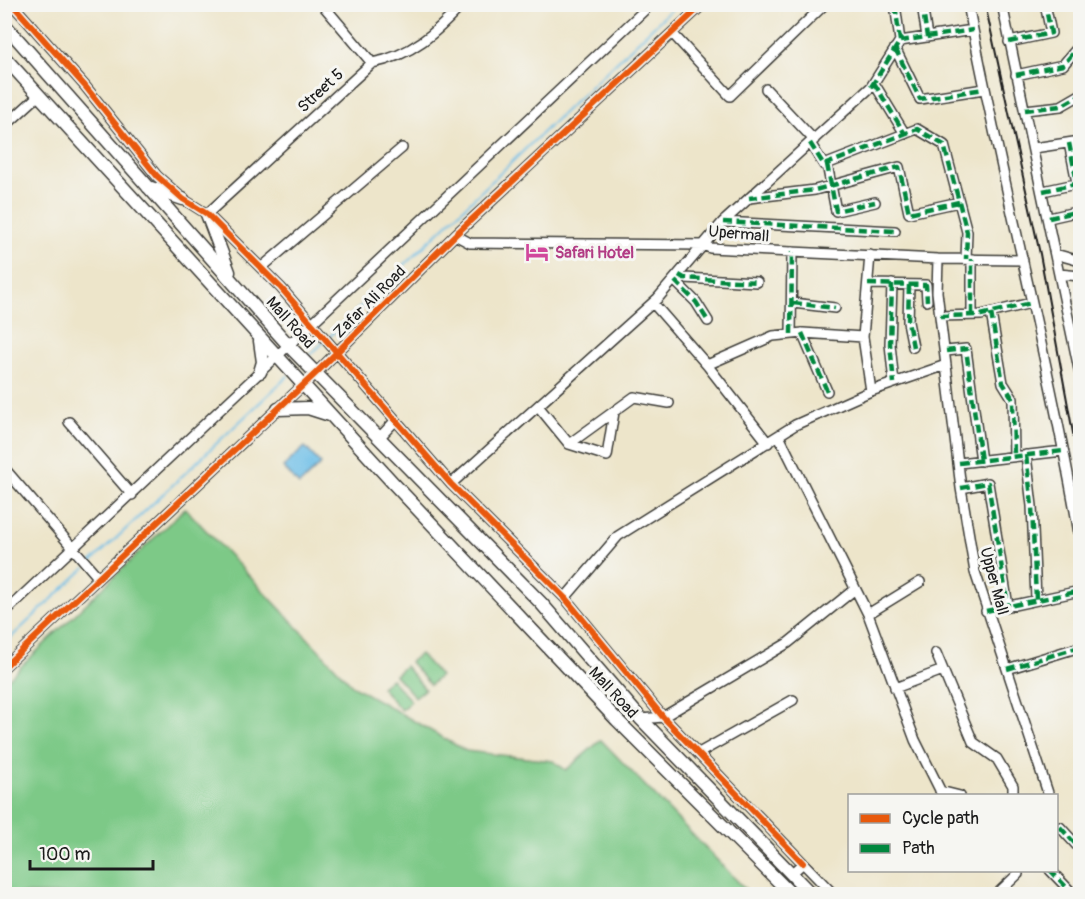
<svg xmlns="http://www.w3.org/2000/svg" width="1085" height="899" font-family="Pangolin,sans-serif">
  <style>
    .green { fill: #7dc987; stroke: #4c7252; stroke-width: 1.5 }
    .water { fill: #6bbde7; stroke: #446c82; stroke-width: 1.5 }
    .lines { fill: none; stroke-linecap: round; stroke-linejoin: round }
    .stream { stroke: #6bbde7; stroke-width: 2 }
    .minor-casing { stroke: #3b3a36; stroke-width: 12 }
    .major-casing { stroke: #3b3a36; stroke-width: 15 }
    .minor { stroke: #fff; stroke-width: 9 }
    .major { stroke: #fff; stroke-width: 12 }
    .rail { stroke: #1c1c1c; stroke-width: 2 }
    .quiet { stroke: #00873e; stroke-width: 4.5; stroke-dasharray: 9 4.5; stroke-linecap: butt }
    .cycleway-casing { stroke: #f6f6f2; stroke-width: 10 }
    .cycleway { stroke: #e8590c; stroke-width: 6 }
    .labels { text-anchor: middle; stroke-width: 6; stroke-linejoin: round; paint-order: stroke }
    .street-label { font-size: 16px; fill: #1c1c1c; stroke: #f6f6f2 }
    .hotel-label { font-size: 16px; font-weight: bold; fill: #b23c85; stroke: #f6f6f2; text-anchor: start }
  </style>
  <rect width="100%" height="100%" fill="#f6f6f2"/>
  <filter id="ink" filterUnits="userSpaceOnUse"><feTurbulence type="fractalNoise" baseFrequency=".0167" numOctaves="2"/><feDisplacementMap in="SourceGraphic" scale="12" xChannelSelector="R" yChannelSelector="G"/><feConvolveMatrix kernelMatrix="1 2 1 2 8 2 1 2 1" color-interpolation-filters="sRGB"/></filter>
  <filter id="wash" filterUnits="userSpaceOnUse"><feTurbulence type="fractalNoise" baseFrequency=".008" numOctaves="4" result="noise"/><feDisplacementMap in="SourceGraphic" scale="24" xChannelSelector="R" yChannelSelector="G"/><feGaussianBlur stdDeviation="1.35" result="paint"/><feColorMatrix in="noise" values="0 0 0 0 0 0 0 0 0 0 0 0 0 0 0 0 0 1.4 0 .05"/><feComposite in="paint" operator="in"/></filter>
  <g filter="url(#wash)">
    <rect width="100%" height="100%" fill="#ede5ca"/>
    <!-- green -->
    <path class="green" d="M185,508L353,686L466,751L553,761L566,770L601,740L750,894H5V682Z
      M420,654L440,676L430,685L410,662Z
      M405,666L425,689L415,697L395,675Z
      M391,679L411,701L401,710L381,687Z"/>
    <!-- water -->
    <path class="water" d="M305,447L321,464L299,485L283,467Z"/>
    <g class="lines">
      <!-- stream -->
      <path class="stream" d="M329,337L677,4
        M307,358L325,341
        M89,564L288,376
        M4,644L85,568"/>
    </g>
  </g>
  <g filter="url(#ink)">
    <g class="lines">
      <!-- minor casing -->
      <g class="minor-casing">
        <path id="minor" d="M12,4L85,86L157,176L183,199L207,214L281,288L451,484L565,598L663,717L803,863
          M322,4L372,63
          M922,4L927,37
          M968,4C1002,183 1049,360 1080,539
          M1002,4L1080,374
          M672,33L730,96L825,4
          M900,41L973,30
          M1009,42L1051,33L1045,4
          M895,48L920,99L984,89
          M1016,75L1063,65L1080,45
          M874,83L905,134
          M766,89L814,140
          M1025,110L1061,106L1080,95
          M4,127L38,96
          M810,143L824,165L917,129L944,145L967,232L966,259
          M1069,143L1080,197
          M1034,148L1080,141
          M827,164L836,211L875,202
          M1043,191L1080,183
          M749,198L815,190L899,167L909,213L959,202
          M207,214L372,63C411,56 437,32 463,4
          M1049,218L1080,211
          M723,222L895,231
          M455,235L470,243L704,245L710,248L938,259L1023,260
          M1055,254L1080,261
          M870,255L863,337L871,391
          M938,259L937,292L961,488L975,572L1049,796
          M261,268L402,148
          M1059,274L1080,276
          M679,275L684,278L757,282
          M675,281L696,302L708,321
          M868,284L926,285L927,301
          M892,284L890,344L894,383
          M909,285L908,322L913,347
          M653,303L707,365L768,443
          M793,303L835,308
          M991,313L1003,383L1013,399L1014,456
          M972,315V259
          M940,316L981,315L1031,303
          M802,333L827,391
          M791,334L792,252
          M946,351L966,349L981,461
          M707,365L773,336L803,333L863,337
          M538,406L569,444L607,456L614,412
          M69,422L132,495
          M779,436L868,614L915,740L943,796
          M380,437L395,421
          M569,444L634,397L669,403
          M1026,455L1032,506L1036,599
          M959,463L1063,451
          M4,468L98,577
          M451,484L658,298L723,222L871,87L900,41L895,4
          M961,488L988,483L1008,606
          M565,598L618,536L795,425L871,391L946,365
          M986,611L1080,591
          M4,613L651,4
          M868,614L920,582
          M936,653L943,670
          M4,667L316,373L455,235L703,4
          M1007,669L1080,647
          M895,688L943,670L973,742L997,759L1013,786V796
          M641,719L663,717L788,643L855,589
          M699,753L793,700
          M940,791L960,796
          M1060,827L1080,849
          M1050,870L1073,894
          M791,874L803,863L833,894
          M997,894L1018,874"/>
      </g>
      <!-- major casing -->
      <g class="major-casing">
        <path id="major" d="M4,24L291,348L541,603L641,719L811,894
          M4,57L394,484L617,720L791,894
          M148,187L183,199
          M207,214L229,272
          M260,341L263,362L260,372
          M278,409L308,408L330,415"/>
      </g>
      <!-- minor -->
      <use href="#minor" class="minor"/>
      <!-- major -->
      <use href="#major" class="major"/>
      <!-- rail -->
      <path class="rail" d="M985,4L1040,254L1080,471"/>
      <!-- quiet -->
      <path class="quiet" d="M922,4L927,37
        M900,41L973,30
        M1009,42L1051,33L1045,4
        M895,48L920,99L984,89
        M1016,75L1063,65L1080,45
        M874,83L905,134
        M871,87L900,41L895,4
        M1025,110L1061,106L1080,95
        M810,143L824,165L917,129L944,145L967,232L966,259
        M1069,143L1080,197
        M827,164L836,211L875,202
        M1043,191L1080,183
        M749,198L815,190L899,167L909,213L959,202
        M1049,218L1080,211
        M723,222L895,231
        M679,275L684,278L757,282
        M675,281L696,302L708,321
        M868,284L926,285L927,301
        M892,284L890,344L894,383
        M909,285L908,322L913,347
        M793,303L835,308
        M991,313L1003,383L1013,399L1014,456
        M972,315V259
        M940,316L981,315L1031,303
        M802,333L827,391
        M791,334L792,252
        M946,351L966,349L981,461
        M1026,455L1032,506L1036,599
        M959,463L1063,451
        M961,488L988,483L1008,606
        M986,611L1080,591
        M1007,669L1080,647
        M1060,827L1080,849
        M1050,870L1073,894"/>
      <!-- cycleway casing -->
      <g class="cycleway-casing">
        <path id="cycleway" d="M12,4L85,86L157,176L183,199L207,214L281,288L451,484L565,598L663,717L803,863
          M4,667L316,373L455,235L703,4"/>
      </g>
      <!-- cycleway -->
      <use href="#cycleway" class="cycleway"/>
    </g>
  </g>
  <!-- icons -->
  <defs>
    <g id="hotel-bare" transform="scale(1.8)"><path d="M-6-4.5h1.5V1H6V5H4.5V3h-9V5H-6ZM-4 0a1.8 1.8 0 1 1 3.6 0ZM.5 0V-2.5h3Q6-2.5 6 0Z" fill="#d1479c" stroke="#f6f6f2" stroke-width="2.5" paint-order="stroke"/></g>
  </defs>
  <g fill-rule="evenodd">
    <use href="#hotel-bare" x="537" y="252"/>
  </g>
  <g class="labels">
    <!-- street labels -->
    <g class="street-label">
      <text transform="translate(320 90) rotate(-43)" y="6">Street 5</text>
      <text transform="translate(739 233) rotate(5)" y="6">Upermall</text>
      <text transform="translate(369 301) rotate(-45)" y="6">Zafar Ali Road</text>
      <text transform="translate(291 322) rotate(48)" y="6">Mall Road</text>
      <text transform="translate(995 581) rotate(75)" y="6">Upper Mall</text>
      <text transform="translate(614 692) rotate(47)" y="6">Mall Road</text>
    </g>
    <!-- hotel labels -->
    <g class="hotel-label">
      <text x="555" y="258">Safari Hotel</text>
    </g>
  </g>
  <!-- margin -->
  <rect width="1085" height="899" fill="none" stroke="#f6f6f2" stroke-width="24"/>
  <!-- legend -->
  <rect x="848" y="794" width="210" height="78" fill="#f6f6f2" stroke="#9f9f9c" stroke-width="1.5"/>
  <rect x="860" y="814" width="30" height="9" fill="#e8590c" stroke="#9f9f9c" stroke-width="1.5"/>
  <text x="902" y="824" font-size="18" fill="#1c1c1c">Cycle path</text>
  <rect x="860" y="844" width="30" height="9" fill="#00873e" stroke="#9f9f9c" stroke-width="1.5"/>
  <text x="902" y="854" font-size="18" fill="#1c1c1c">Path</text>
  <!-- scale -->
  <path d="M30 860v9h123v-9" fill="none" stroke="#1c1c1c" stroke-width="3"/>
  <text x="39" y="860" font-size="18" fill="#1c1c1c" stroke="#f6f6f2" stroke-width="4.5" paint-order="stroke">100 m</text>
</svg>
